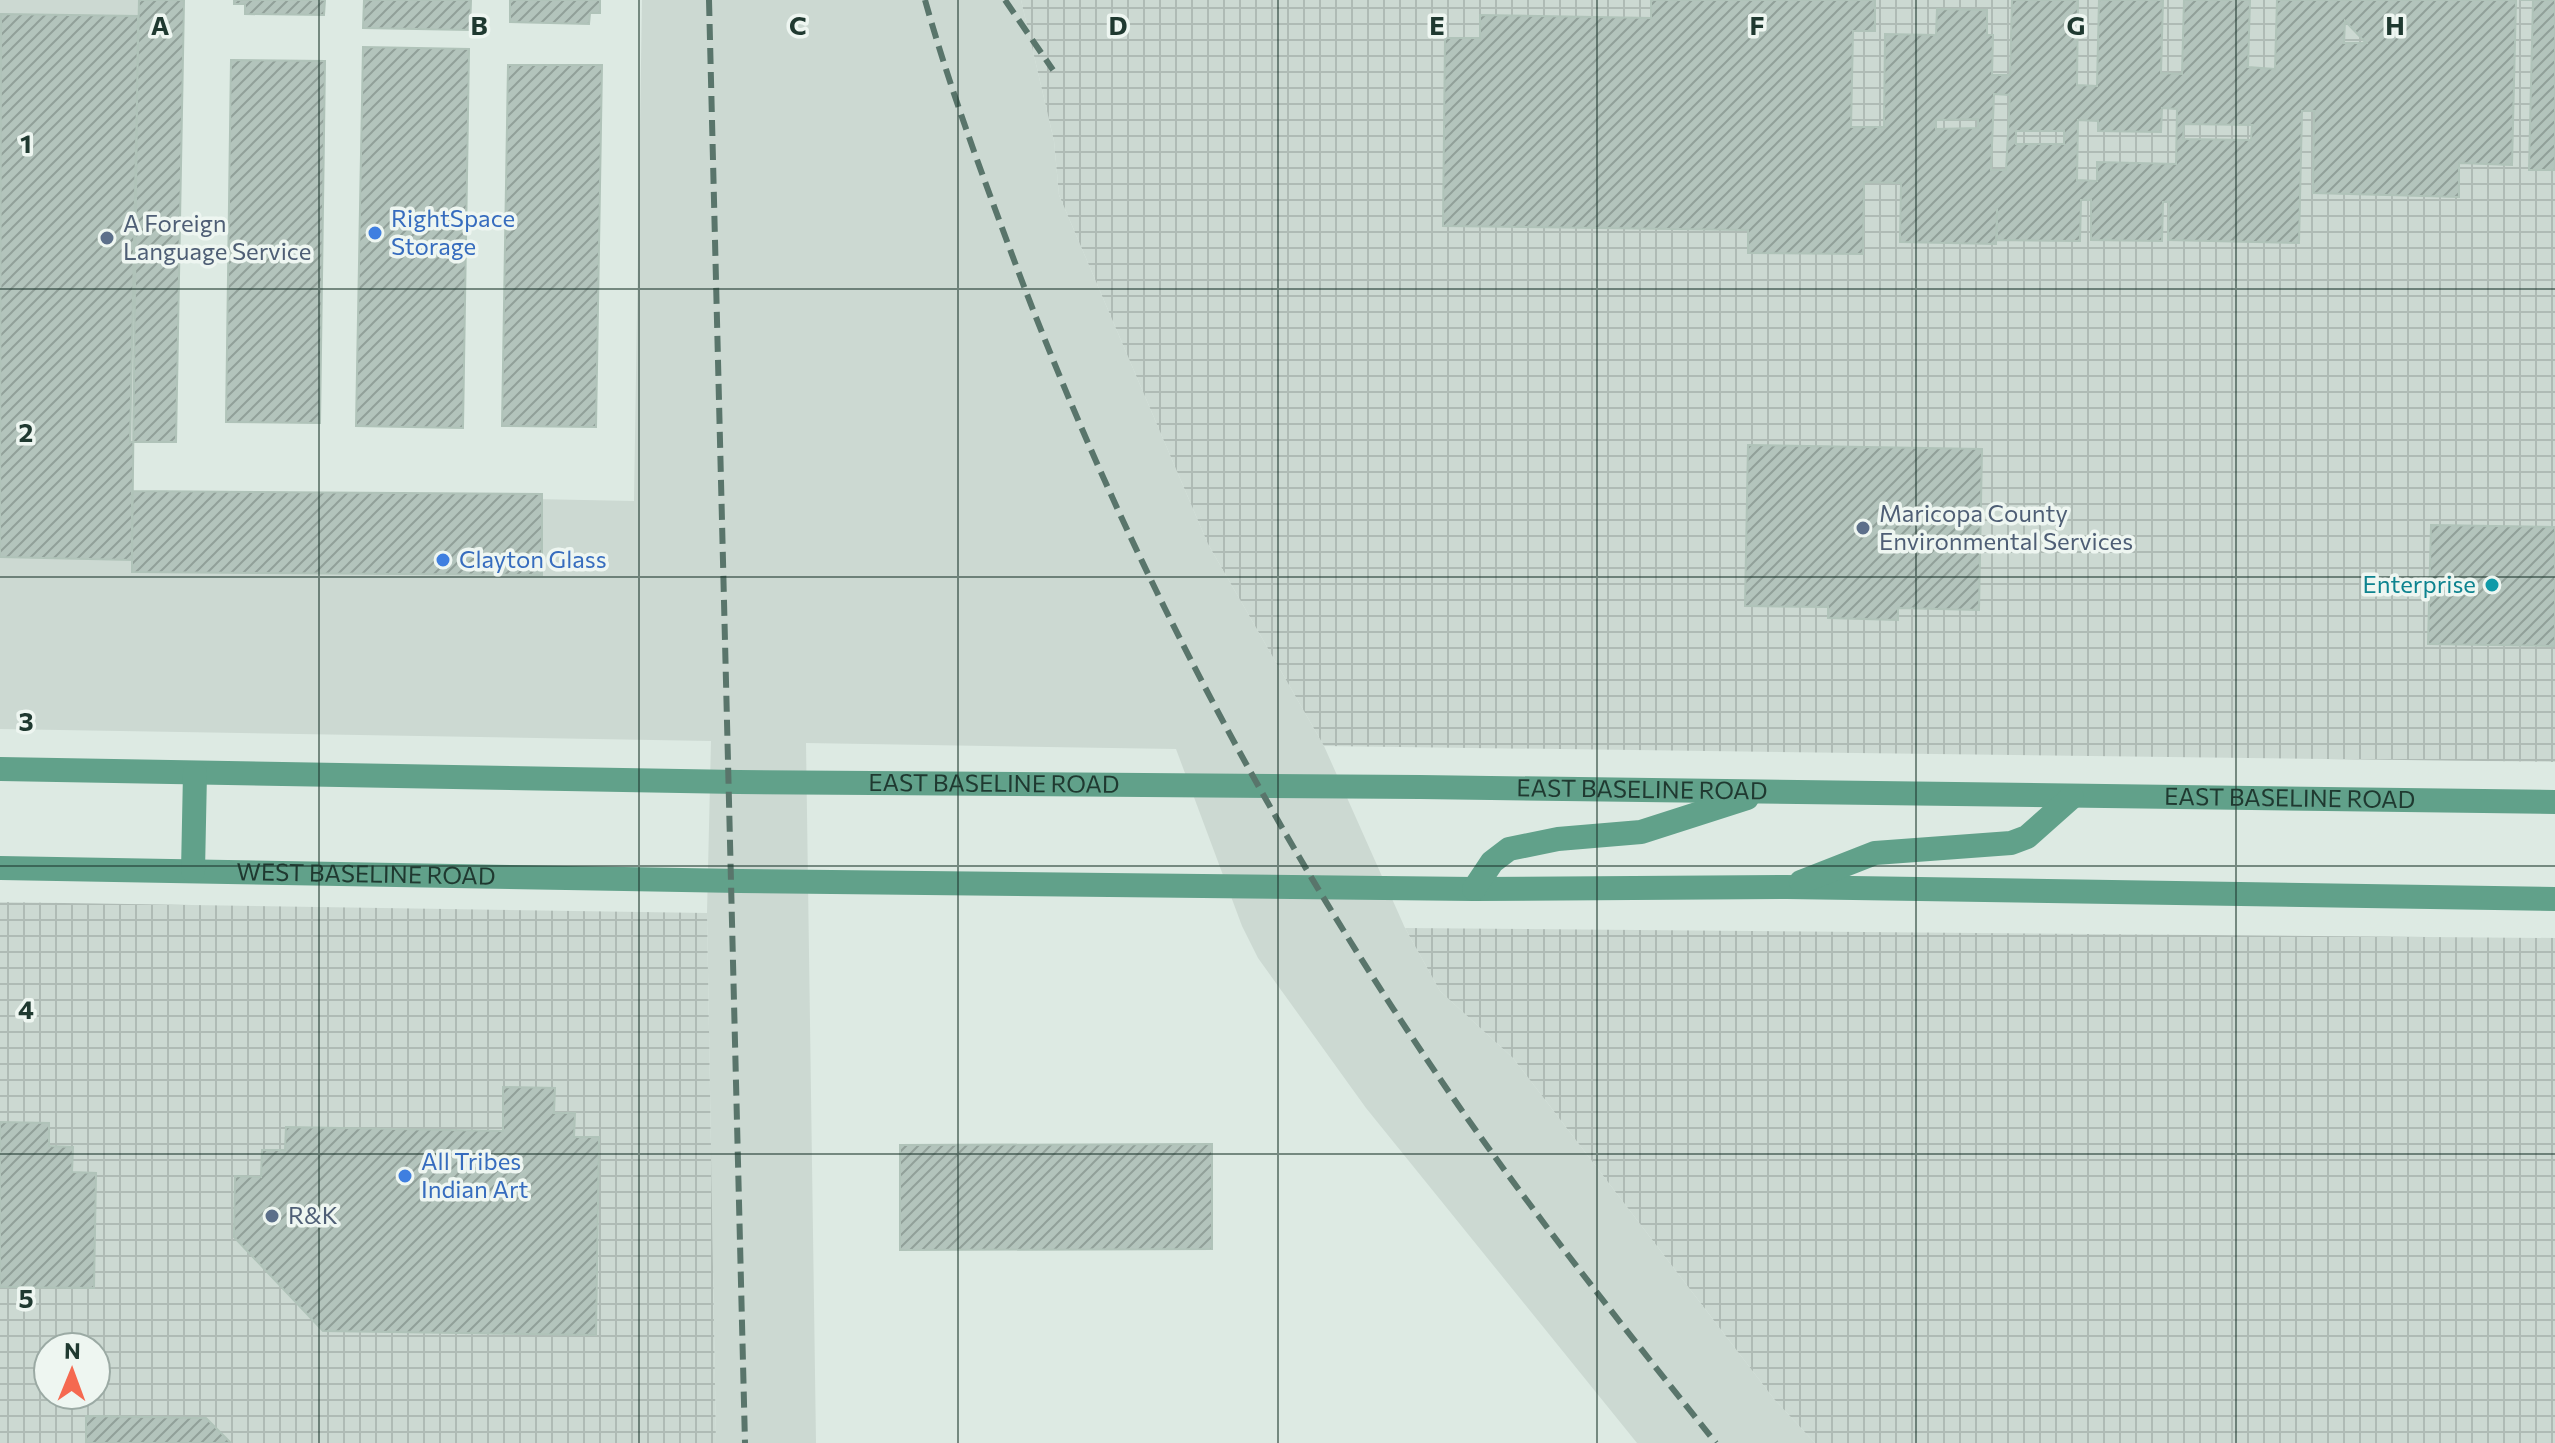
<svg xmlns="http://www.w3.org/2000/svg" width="2555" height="1443" font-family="Commissioner,sans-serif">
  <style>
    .built { fill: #ccd9d2 }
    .industrial { fill: url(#industrial-grid); fill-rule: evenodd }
    .building { fill: url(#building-hatch); stroke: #b0c3b9; stroke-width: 2; fill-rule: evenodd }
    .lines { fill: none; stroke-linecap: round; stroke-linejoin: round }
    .major { stroke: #61a18a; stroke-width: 24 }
    .rail { stroke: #59756b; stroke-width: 6; stroke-dasharray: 16 8; stroke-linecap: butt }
    .grid { fill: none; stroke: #1f3930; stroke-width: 2; stroke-opacity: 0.55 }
    .shop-dot { fill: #3f7fe0; stroke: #eef6f1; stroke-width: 3 }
    .service-dot { fill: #5c6f8a; stroke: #eef6f1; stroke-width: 3 }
    .culture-dot { fill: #0f9aa8; stroke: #eef6f1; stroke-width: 3 }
    .labels { text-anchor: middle; stroke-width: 7; stroke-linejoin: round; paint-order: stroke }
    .shop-label { font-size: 24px; fill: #366cbe; stroke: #eef6f1; text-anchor: start }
    .service-label { font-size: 24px; fill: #4e5e75; stroke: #eef6f1; text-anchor: start }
    .culture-label { font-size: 24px; fill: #0d838f; stroke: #eef6f1; text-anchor: end }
    .street-label { font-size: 24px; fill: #1f3930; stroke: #eef6f1 }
    .grid-label { font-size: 26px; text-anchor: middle; font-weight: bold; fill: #1f3930; stroke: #eef6f1; stroke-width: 7; stroke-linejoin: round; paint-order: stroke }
  </style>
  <defs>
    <pattern id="industrial-grid" width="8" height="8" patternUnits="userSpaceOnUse" patternTransform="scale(2)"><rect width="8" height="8" fill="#ccd9d2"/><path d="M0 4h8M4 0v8" fill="none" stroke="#afbbb5"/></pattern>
    <pattern id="building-hatch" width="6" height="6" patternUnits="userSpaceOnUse" patternTransform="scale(2)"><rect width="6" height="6" fill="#b3c4bc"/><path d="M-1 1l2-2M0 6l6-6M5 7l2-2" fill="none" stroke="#91a099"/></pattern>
  </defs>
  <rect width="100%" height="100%" fill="#ddeae3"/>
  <!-- built -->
  <path class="built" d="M0,0H139L132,491L634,501L642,0H1021L1054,141L1059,195L1208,544L1324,746L1405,928L1440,991L1513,1058L1774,1399L1815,1443H1637L1366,1108L1258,958L1242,926L1176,749L806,743L816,1443H716L707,913L711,741L0,729Z"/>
  <!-- industrial -->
  <path class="industrial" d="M1021,0H2555V762L1324,746L1208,544L1059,195L1054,141Z
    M0,902L707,913L716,1443H0ZM48,1347H96V1395H48Z
    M1405,928L2555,938V1443H1815L1774,1399L1513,1058L1440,991Z"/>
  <!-- building -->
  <path class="building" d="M139,0H184L176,442H130Z
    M234,0H325L324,15L245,14V4H234Z
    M364,0H471L470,30L363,28Z
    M510,0H600V13H590L589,24L510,22Z
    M1651,0H1875V31H1853L1851,127H1884L1885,34L1936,35L1937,9L1987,10V35H1993L1992,75H2010L2012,0H2078L2077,85L2097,86L2099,0H2163L2161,73L2182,74L2184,0H2250L2248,67L2275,69L2277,0H2516L2512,165L2459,163V197L2313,193L2314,111H2302L2299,243L2168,240L2169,202H2163L2162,241L2091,240V200H2081L2080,241L1997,240V208L1996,244L1900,242L1901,183L1864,182L1863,254L1748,253V230L1443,226L1445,38H1480V15L1651,18ZM2345,21L2366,43H2344ZM1994,94L2010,95L2006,170H1991ZM2162,108L2177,109L2176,164L2097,162V181L2077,180L2078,120L2098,121V131L2161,132ZM1978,119V128L1936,129V120ZM2184,124L2252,125L2251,140L2183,139ZM2016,131H2064V144H2016Z
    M2520,0H2555V170H2529L2533,0Z
    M1,14L138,16L132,560L0,557Z
    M363,47L469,49L463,428L356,426Z
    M231,60L325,61L320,423L226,422Z
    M508,65H602L596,427L502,426Z
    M1748,445L1982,449L1979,610L1898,608V620L1828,618V607L1745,606Z
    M132,491L542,494V575L132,572Z
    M2431,525L2555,527V646L2428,644Z
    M503,1087L555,1088L554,1113H575L574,1137H599L596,1335L323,1331L234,1237L235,1176L261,1177L262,1150H285L286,1127L503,1131Z
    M0,1122L49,1123V1146L73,1147L72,1172L96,1173L94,1288L0,1287Z
    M1212,1144V1249L900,1250V1145Z
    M86,1416L206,1418L231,1443H86Z"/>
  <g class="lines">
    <!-- major -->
    <g class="major">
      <path id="s1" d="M0,769L738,782L1420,787L2555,802"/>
      <path id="s2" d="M0,868L740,881L1474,889L1787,887L2555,899"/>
      <path d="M193,871L195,773"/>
      <path d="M1801,882L1875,853L2011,843L2027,837L2072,797"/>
      <path d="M1474,889L1492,862L1509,849L1558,839L1641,832L1747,798"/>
    </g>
    <!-- rail -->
    <path class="rail" d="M709,0L745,1443
      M925,0C950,89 982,174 1014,260C1126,559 1276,843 1458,1105C1539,1221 1628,1333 1716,1443
      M1005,0L1053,70"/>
  </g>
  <!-- grid -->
  <path class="grid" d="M319,0V1443M639,0V1443M958,0V1443M1278,0V1443M1597,0V1443M1916,0V1443M2236,0V1443M0,289H2555M0,577H2555M0,866H2555M0,1154H2555"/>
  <!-- markers -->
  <g class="shop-dot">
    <circle cx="375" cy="233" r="8"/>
    <circle cx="443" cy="560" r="8"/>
    <circle cx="405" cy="1176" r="8"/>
  </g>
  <g class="service-dot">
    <circle cx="107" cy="238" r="8"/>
    <circle cx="1863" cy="528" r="8"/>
    <circle cx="272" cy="1216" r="8"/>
  </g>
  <circle class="culture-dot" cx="2492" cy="585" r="8"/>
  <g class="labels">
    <!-- shop labels -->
    <g class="shop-label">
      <text x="391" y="227">RightSpace<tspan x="391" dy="28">Storage</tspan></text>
      <text x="459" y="568">Clayton Glass</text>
      <text x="421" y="1170">All Tribes<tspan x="421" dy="28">Indian Art</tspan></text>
    </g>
    <!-- service labels -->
    <g class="service-label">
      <text x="123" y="232">A Foreign<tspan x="123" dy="28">Language Service</tspan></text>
      <text x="1879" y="522">Maricopa County<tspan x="1879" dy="28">Environmental Services</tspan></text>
      <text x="288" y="1224">R&amp;K</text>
    </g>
    <!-- culture labels -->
    <g class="culture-label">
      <text x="2476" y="593">Enterprise</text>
    </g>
    <!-- street labels -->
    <g class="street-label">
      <text dy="8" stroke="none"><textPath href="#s1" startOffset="994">EAST BASELINE ROAD</textPath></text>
      <text dy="8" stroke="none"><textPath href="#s1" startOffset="1642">EAST BASELINE ROAD</textPath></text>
      <text dy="8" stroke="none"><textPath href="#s1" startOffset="2290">EAST BASELINE ROAD</textPath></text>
      <text dy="8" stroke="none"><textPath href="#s2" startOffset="366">WEST BASELINE ROAD</textPath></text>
    </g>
  </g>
  <g class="grid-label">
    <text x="160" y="35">A</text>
    <text x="479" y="35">B</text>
    <text x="798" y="35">C</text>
    <text x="1118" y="35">D</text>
    <text x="1437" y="35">E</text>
    <text x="1757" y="35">F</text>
    <text x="2076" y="35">G</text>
    <text x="2395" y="35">H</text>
    <text x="26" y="153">1</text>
    <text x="26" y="442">2</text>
    <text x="26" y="731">3</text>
    <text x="26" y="1019">4</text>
    <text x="26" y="1308">5</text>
  </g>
  <!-- north arrow -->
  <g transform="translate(72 1371) rotate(1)"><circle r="38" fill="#eef6f1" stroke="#9baaa4" stroke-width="2"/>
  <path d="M0-6L14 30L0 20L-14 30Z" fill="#f56950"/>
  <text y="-12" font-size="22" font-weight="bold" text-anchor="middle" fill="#1f3930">N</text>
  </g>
</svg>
